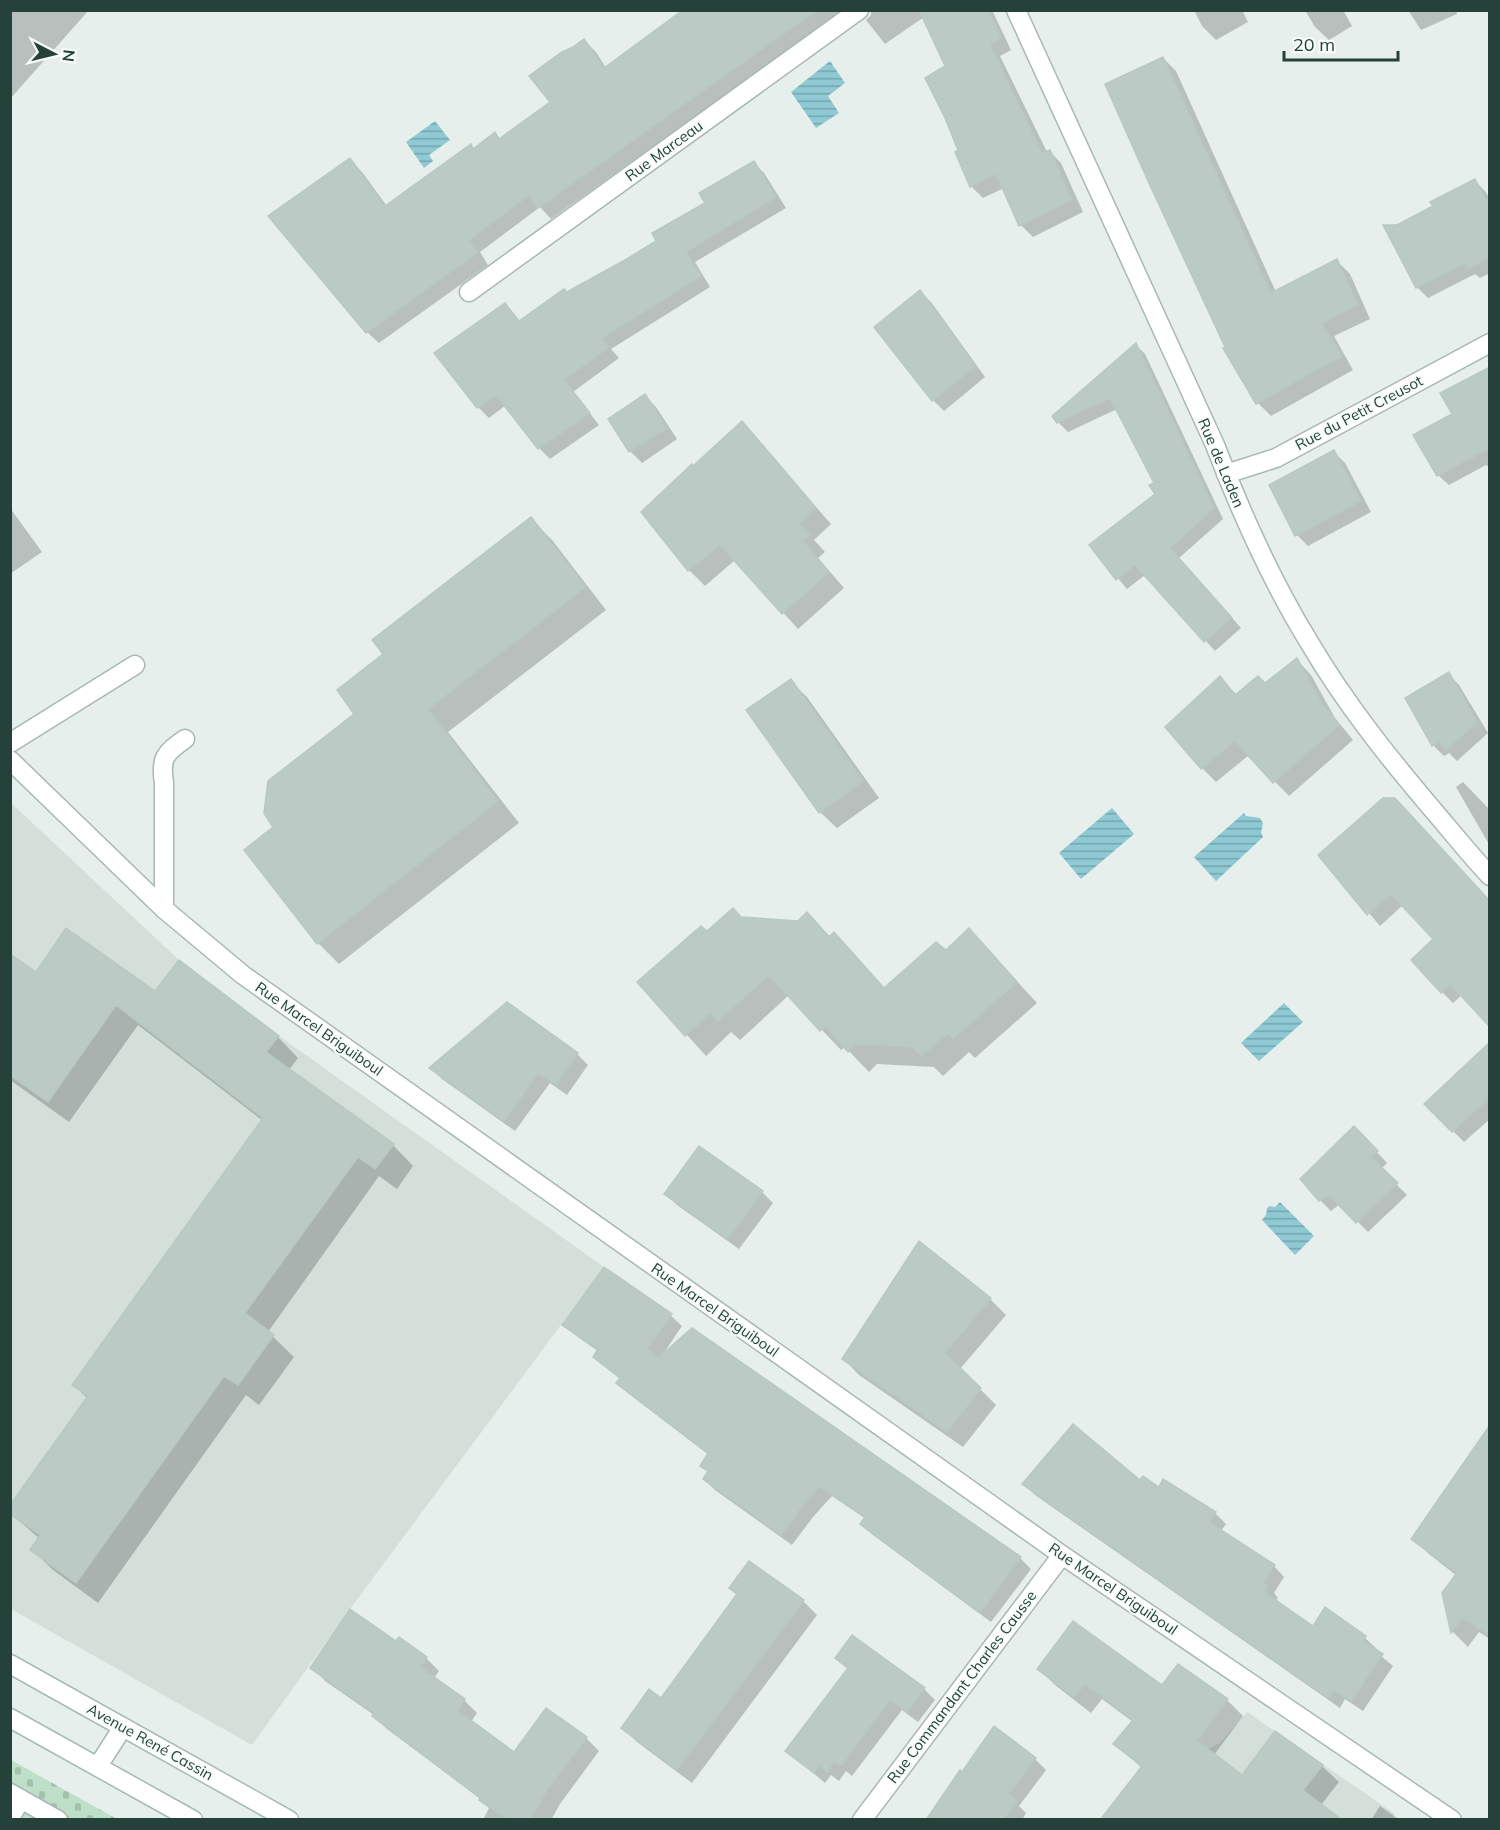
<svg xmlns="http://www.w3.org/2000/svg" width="1500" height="1830" font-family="Mulish,sans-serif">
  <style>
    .built { fill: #d4dfda }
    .cemetery { fill: url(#cemetery-stones) }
    .water { fill: url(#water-rules) }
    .shadow { fill: #0003 }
    .building { fill: #bbcac4; stroke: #b8c9c2; stroke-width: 1.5 }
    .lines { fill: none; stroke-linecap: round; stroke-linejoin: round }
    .lane-casing { stroke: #a8b8b2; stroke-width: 21 }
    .street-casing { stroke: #a8b8b2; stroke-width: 21 }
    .secondary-casing { stroke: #a4bbb3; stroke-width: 21 }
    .lane { stroke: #fff; stroke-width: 18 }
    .street { stroke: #fff; stroke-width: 18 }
    .secondary { stroke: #fff; stroke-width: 18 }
    .labels { text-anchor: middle; stroke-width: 4.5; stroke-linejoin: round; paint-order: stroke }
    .street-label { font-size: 15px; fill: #24423a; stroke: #f7fbf9 }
  </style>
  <defs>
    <pattern id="cemetery-stones" width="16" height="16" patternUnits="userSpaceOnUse" patternTransform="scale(1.5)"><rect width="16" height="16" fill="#bfe0c8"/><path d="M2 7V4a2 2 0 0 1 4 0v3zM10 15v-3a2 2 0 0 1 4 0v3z" fill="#a4c1ad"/></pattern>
    <pattern id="water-rules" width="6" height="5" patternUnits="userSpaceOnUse" patternTransform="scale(1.5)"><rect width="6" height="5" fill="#8ec9d4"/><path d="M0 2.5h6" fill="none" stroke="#74a5ad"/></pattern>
  </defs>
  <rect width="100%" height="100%" fill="#e6efeb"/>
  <!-- built -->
  <path class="built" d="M10,802L179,960L279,1036L604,1267L350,1609L252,1745L11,1609Z
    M1247,1712L1395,1814L1391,1820H1101L1174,1723L1209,1749L1220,1743Z"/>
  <!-- cemetery -->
  <path class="cemetery" d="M11,1760L117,1819H11Z"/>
  <!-- water -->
  <path class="water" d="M830,61L845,83L828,96L839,113L816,128L791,92Z
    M435,121L450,140L429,155L433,161L424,168L406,142Z
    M1112,808L1134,834L1081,879L1059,853Z
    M1244,813L1246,816L1260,818L1263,823L1261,833L1263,837L1216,881L1194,857Z
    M1284,1003L1303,1022L1259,1061L1241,1043Z
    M1280,1202L1314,1236L1295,1255L1262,1220L1266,1215L1267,1208L1270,1206L1275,1207Z"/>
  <!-- shadow -->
  <path class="shadow" d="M10,10H89L10,99Z
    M682,10H845L551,219L540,207L480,252L488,265L379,343L367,332L350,160L362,172L387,206L470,146L474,150L495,134L501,140L552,102L584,40L596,52L606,68L683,12Z
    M871,10H992L1011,50L1000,56L1047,152L1049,151L1061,163L1083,212L1033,237L1021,225L1004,188L983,198L971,186L960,151L947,67L924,17L885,44L866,20L871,15Z
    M1194,10H1242L1248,22L1216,40L1202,26Z
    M1305,10H1343L1352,26L1329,40L1315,27Z
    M1408,10H1456L1457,14L1421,30Z
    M1163,58L1176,71L1276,292L1337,261L1350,274L1370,319L1334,336L1353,370L1271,416L1258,403Z
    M754,163L764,173L786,208L695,262L710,287L611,349L619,358L573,392L599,425L550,459L539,448L506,405L489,418L478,407L504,305L520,322L658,241L707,203Z
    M1475,181L1485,191L1490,199V273L1480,278L1475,274L1428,298L1417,287L1435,207Z
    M920,292L931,302L985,377L944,411L933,400Z
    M1136,345L1145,354L1223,519L1179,558L1241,628L1215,651L1145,575L1127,589L1091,546L1157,495L1156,484L1117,409L1068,432L1058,422Z
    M1490,369V467L1486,465L1449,485L1438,475L1454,414Z
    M645,396L656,407L677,439L642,463L631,452L610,419Z
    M742,423L831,524L814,540L825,552L818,558L844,588L798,629L735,560L705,586L689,570L693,468Z
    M1334,452L1345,463L1371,512L1308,546L1297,535L1271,486Z
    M10,508L42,552L10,574Z
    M531,519L552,540L606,610L448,732L519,823L339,964L318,943L275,827L356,714L385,654Z
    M1297,660L1311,675L1335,718L1353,740L1289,796L1249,755L1216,782L1202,768L1220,678L1237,695L1265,685Z
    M1448,674L1459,685L1488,733L1457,761L1449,753L1444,756L1433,745Z
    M790,681L807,697L879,798L837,828L820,812Z
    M1463,782L1490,810V846L1456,787Z
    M1320,855L1490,902L1462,995L1453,1003L1442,992L1435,940L1403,905L1380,926Z
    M807,914L885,989L946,951H989L1037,1003L975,1058L969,1052L943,1076L934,1067L877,1064L869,1072L845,1047L841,1050L789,995L740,1040L731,1032L706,1056L639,982L707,933L741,918L798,922Z
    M10,956L36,974L155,993L278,1037L298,1058L289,1070L393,1145L413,1166L397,1189L379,1176L268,1332L294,1357L259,1405L246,1395L98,1603L53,1570L32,1550L40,1539L10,1513L88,1399L74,1385L263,1121L138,1025L69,1122L10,1080Z
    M1490,1044V1119L1464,1142L1426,1104Z
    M577,1054L588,1065L567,1095L550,1083L515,1131L442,1079L431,1068Z
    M1365,1139L1387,1163L1381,1169L1407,1195L1368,1232L1340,1204L1331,1211L1320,1200Z
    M762,1192L773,1203L739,1249L677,1205L666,1194Z
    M919,1244L990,1299L1006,1315L960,1369L996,1405L963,1447L859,1375L844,1359Z
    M605,1269L671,1316L682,1326L661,1357L1020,1558L1031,1569L991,1622L873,1535L862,1524L866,1519L832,1496L813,1517L792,1545L715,1490L704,1479L709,1473L702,1465L709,1455L629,1394L618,1383L621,1379L595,1356L598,1351L575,1335L564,1325Z
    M1490,1445V1639L1479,1632L1468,1647L1453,1632L1444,1593L1457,1576L1429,1554L1413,1539Z
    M1140,1482L1215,1513L1226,1524L1221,1531L1274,1566L1284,1577L1274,1593L1278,1598L1275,1602L1313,1629L1326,1609L1365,1638L1376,1648L1374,1650L1393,1666L1363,1711L1345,1699L1340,1708L1035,1495L1024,1484Z
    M730,1588L803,1601L817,1615L692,1783L637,1742L623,1728L661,1700L738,1596Z
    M397,1643L426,1658L439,1671L434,1678L464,1700L477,1713L471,1722L514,1754L586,1738L599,1751L560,1804L551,1820H483L489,1808L481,1799L387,1729L374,1715L325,1681L312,1667Z
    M837,1658L924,1689L935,1700L918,1722L902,1710L852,1776L846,1771L839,1781L831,1775L825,1783L787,1751L848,1670Z
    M1039,1669L1162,1687L1227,1700L1243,1716L1214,1755L1243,1777L1275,1733L1322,1766L1339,1782L1321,1805L1142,1768L1115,1744L1133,1722L1102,1699L1091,1713L1055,1685Z
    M995,1728L1035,1759L1046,1770L1019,1806L1026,1813L1022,1820H926Z
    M1380,1806L1400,1820H1371Z"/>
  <!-- building -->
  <path class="building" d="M683,10H817L538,208L529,195L469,240L478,252L366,333L268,216L350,158L385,206L471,144L473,149L495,132L499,139L550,102L529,76L562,52L573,47L584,39L604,68Z
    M919,10H988L1001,38L990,44L1042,153L1050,150L1072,200L1019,226L996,174L970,187L955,152L958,150L945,118L925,78L945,66Z
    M1163,57L1271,293L1337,259L1358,305L1322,323L1342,356L1256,404L1223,348L1225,347L1148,181L1105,84Z
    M754,161L776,197L686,252L701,276L602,338L609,347L564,380L590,413L538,449L496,395L477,408L434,353L505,303L519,321L564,289L567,292L625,260L656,241L652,233L705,203L699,193Z
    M1475,179L1490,207V257L1468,269L1465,263L1416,288L1383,225H1397L1433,206L1430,202Z
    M920,290L976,366L932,401L874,327Z
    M1136,343L1214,508L1170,548L1232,618L1204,642L1135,565L1116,580L1089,545L1155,494L1149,485L1154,483L1110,398L1057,423L1052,416Z
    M1490,367V448L1437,476L1413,435L1452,414L1440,393Z
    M645,394L667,428L629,452L608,419Z
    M742,421L816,508L800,523L810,535L803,541L829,572L782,614L720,545L688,571L641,512L692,464L693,466Z
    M1334,450L1361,501L1295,536L1269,485Z
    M531,517L586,587L428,709L498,801L317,944L244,850L273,827L264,813L268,781L354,714L337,690L383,654L372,640Z
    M1297,658L1321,702L1339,725L1273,783L1235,741L1201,769L1165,727L1220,676L1235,695L1258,676L1265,683Z
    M1449,672L1477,722L1445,751L1440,741L1432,746L1405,698Z
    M791,679L863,781L819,813L746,710Z
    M1383,798H1395L1490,901V1027L1450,984L1441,993L1411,960L1433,939L1391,894L1367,915L1318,855Z
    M733,908L741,917L798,921L807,912L829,937L834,932L884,988L936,942L946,950L969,928L1017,982L953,1039L948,1033L921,1056L913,1047L856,1044L848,1052L825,1026L820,1031L769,975L718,1021L710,1013L685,1036L637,982L701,926L707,931Z
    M66,928L155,991L179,960L279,1036L266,1052L394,1144L375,1169L358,1157L245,1313L274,1335L238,1385L224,1376L76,1583L30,1550L40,1535L10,1514V1505L88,1396L72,1385L263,1118L116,1005L48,1102L10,1075V954L36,972Z
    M507,1002L578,1053L556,1085L538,1073L504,1121L429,1068Z
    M1490,1042V1097L1452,1132L1424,1104Z
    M1354,1126L1378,1151L1371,1157L1398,1183L1356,1223L1329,1195L1319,1201L1300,1179Z
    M699,1146L763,1191L728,1239L664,1194Z
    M919,1241L991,1298L945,1353L981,1388L947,1432L842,1359Z
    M604,1267L672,1314L647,1348L658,1358L692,1328L1021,1557L980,1613L860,1524L865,1517L820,1487L802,1506L781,1535L703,1479L708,1471L700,1466L708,1453L616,1383L620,1378L593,1357L598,1349L562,1325Z
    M1073,1424L1140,1480L1143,1476L1159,1487L1163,1479L1216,1512L1209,1522L1275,1565L1263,1582L1268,1586L1264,1592L1313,1626L1325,1607L1366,1636L1363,1641L1383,1654L1351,1701L1334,1690L1328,1698L1022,1484Z
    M1490,1425V1636L1463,1618L1451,1633L1442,1593L1457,1573L1411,1539Z
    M749,1561L804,1600L677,1770L621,1728L649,1689L661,1698L737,1594L729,1588Z
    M350,1609L396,1641L399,1637L427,1657L420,1667L465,1699L457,1710L514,1752L546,1708L587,1737L547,1790L530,1820H508L479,1800L480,1798L372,1716L374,1713L310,1668Z
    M1073,1621L1162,1685L1178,1664L1228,1699L1197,1740L1242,1775L1275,1731L1323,1765L1303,1790L1342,1820H1100L1142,1766L1113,1744L1133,1720L1085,1684L1074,1697L1037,1669Z
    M852,1635L925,1688L907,1712L890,1700L841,1766L834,1761L827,1772L819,1765L814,1773L785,1751L848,1668L835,1658Z
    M994,1726L1036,1758L1009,1794L1017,1801L1003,1820H926L960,1770L962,1772Z"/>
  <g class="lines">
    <!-- lane casing -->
    <g class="lane-casing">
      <path id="lane" d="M10,743L135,665
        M164,909V783C160,758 165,753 185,739
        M10,1793L58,1820
        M10,1818L21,1799"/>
    </g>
    <!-- street casing -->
    <g class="street-casing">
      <path id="street" d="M1016,10L1215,445C1241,513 1271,580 1309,642C1346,705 1392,762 1439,817C1456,837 1472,857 1490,876
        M469,292L859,10
        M1226,474L1276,458L1490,343
        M10,760L164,909L243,975L1062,1555L1452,1820
        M862,1820L1062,1555"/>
    </g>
    <!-- secondary casing -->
    <g class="secondary-casing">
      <path id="secondary" d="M10,1664L289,1820
        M10,1718L193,1820
        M98,1766L123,1727"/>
    </g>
    <!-- lane -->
    <use href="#lane" class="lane"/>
    <!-- street -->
    <use href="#street" class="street"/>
    <!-- secondary -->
    <use href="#secondary" class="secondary"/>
  </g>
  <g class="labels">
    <!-- street labels -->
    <g class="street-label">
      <text transform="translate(664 151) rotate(-36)" y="5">Rue Marceau</text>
      <text transform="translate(1359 413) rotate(-28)" y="5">Rue du Petit Creusot</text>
      <text transform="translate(1221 463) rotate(67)" y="5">Rue de Laden</text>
      <text transform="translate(319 1029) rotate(35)" y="5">Rue Marcel Briguiboul</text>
      <text transform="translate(715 1310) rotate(35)" y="5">Rue Marcel Briguiboul</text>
      <text transform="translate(1113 1589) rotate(34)" y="5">Rue Marcel Briguiboul</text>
      <text transform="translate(962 1687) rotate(-53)" y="5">Rue Commandant Charles Causse</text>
      <text transform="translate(150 1742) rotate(29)" y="5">Avenue René Cassin</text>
    </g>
  </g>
  <!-- border -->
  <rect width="1500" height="1830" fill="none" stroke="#24423a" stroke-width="24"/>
  <!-- north arrow -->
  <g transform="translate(54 54) rotate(97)" stroke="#f7fbf9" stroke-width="4.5" paint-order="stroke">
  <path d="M0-4.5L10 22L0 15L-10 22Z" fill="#24423a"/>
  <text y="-9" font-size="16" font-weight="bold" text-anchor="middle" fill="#24423a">N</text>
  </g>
  <!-- scale -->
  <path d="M1284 51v9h114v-9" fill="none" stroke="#24423a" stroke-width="3"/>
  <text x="1293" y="51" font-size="18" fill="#24423a" stroke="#f7fbf9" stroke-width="4.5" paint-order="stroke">20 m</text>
</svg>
